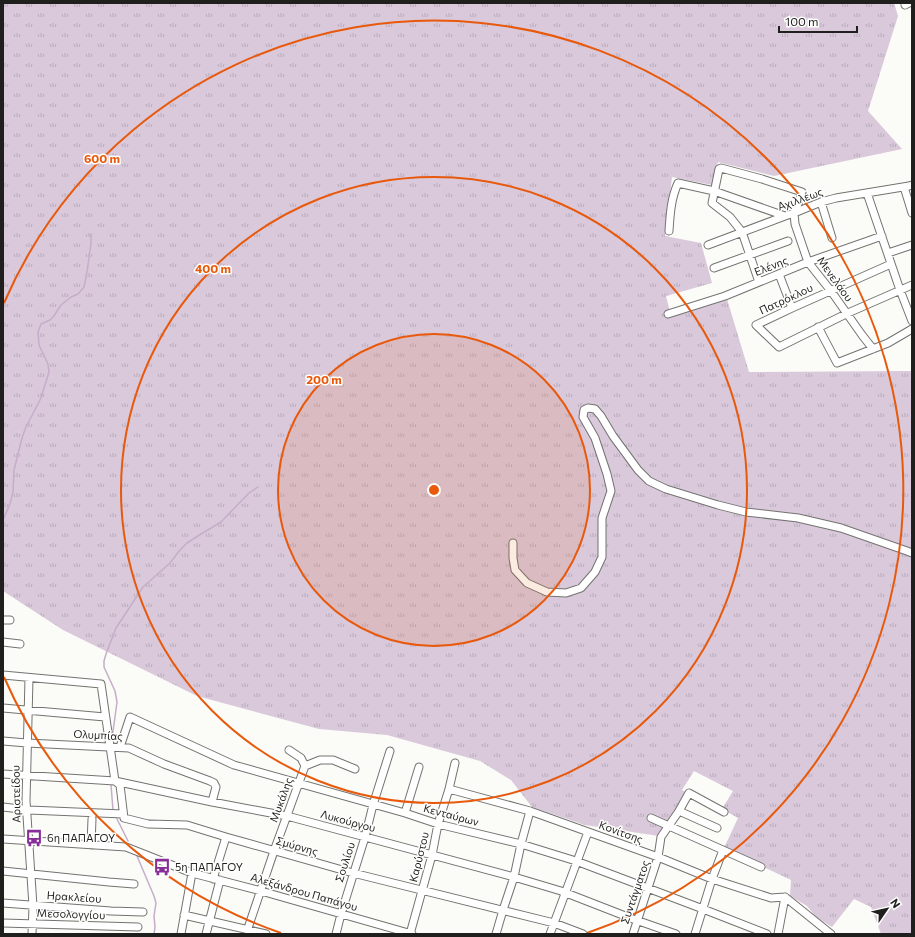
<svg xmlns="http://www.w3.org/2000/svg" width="915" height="937" font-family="Commissioner,sans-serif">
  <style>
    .park { fill: url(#park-tufts) }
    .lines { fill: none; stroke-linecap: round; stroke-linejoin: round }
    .stream { stroke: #c6adca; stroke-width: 1.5 }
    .minor-casing { stroke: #737370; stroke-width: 9 }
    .minor { stroke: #fff; stroke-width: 7 }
    .ring { fill: none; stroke: #e8590c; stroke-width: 2 }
    .labels { text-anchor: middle; stroke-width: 3; stroke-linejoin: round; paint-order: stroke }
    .street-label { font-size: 11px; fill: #1f1f1e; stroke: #fffffe }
    .poi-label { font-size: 11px; fill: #1f1f1e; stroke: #fffffe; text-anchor: start }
    .centre { fill: #e8590c; stroke: #fffffe; stroke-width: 2 }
    .ring-label { font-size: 12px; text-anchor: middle; font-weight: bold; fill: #e8590c; stroke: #fffffe; stroke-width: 3; stroke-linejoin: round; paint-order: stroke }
  </style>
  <defs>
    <pattern id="park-tufts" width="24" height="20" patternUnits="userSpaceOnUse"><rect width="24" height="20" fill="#d9c9db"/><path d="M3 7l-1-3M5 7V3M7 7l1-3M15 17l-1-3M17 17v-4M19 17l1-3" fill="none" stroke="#baacbc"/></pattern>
  </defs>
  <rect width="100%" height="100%" fill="#fbfbf7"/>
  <!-- park -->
  <path class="park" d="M3,3H894L898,16L868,111L902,149L774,176L718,162L712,185L672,177L665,236L701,243L712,283L666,296L671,316L727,299L749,372L910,371L912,372V934H881L871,907L854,899L832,927L816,917L807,906L790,896L791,880L724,848L738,818L722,809L733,791L694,771L682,790L687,793L659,836L585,825L532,807L511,780L480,761L387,735L319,729L197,696L63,630L3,591Z"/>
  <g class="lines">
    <!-- stream -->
    <path class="stream" d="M3,520L10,504L13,492L14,470L22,438L26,427L41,398L49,372L48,364L39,345L38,332L41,324L50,320L54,316L61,305L71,297L78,294L84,287L87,272L91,243V234
      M112,739L117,702L115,691L104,667V661L106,654L116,628L143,587L170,563L180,550L187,543L201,534L221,522L249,493L258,487
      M111,785L113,810
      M117,819L128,841
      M137,856L154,896L156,903L154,916L155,927L154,934"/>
    <!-- minor casing -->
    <g class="minor-casing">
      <path id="minor" d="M905,5L909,3
        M904,187L912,213
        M867,193L900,290L912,321
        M821,202L832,238
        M669,231C670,215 671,198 678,183L714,191L785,216
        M708,245L785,216L794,213L821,202L836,198L909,186L912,185
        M888,253L912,245
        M891,264L792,308L756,325L779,347L848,313L912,285
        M714,268L788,241
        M779,274L792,308
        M759,282L742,232L730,217L712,203L719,169L721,168L762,179L802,192V194L794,213L795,224L808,262L831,291L862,335L873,349
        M668,314L725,296L808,262L882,236
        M818,327L837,363L888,343L912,329
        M513,543V558L515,570L527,583L547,592L566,593L581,588L595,572L602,557V518L611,491L607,474L595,438L583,417L584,410L588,408L595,409L601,416L613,436L638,470L649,481L666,489L718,505L746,512L798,518L841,528L907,551L912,553
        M3,620H10
        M3,642L20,644
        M3,675L101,684L115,781L120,785L124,818L148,824L187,825L226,837L353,873L554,923L583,934
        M29,678L26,801L33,906L32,934
        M3,708L105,717
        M3,741L27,743L129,748L164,764L210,781L214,783L216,787L212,802
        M120,747L130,717L234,765L405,813L438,824L521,844L576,861L703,909L767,934
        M289,750L301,758L305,766
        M3,774L115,781L212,802L287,816L514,877L561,891L633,919L676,934
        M449,789L530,811L658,857L712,879L771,898L785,897
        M3,807L29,810L123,814
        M679,811L717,828
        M405,813L419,767
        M651,818L761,867
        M3,839L126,847L192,873L261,891L412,934
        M91,845L92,819
        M3,871L109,882L134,884
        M213,879L226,837
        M785,897L831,934
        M3,903L111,911L143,912
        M184,915L266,934
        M3,923L138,927
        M181,934L192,873
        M206,934L220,880
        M246,934L274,851L305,766L320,760H333L355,769
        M336,934L341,914L365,837L373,805L390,751
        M410,934L432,855L438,824L449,789L455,763
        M496,934L503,910L514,877L521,844L530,811
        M550,934L588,832
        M633,934L658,857L661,837L679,811L689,793L724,812
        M695,934L712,879L723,850
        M778,934L785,897"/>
    </g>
    <!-- minor -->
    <use href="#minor" class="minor"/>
  </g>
  <!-- distance rings -->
  <circle cx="434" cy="490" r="156" fill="#e8590c" fill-opacity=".12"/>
  <g class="ring">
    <circle cx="434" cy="490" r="156"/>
    <circle cx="434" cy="490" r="313"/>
    <path d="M281 933A469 469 0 0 1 4 677M4 303A469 469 0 1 1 587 933"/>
  </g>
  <!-- icons -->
  <defs>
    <g id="bus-bare" transform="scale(1.38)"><path d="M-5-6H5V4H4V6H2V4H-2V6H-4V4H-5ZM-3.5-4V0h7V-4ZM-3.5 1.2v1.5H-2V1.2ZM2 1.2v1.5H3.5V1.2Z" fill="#882e99" stroke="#fffffe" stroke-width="2.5" paint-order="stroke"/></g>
  </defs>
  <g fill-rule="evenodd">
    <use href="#bus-bare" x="34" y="838"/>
    <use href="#bus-bare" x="162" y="867"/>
  </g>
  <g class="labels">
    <!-- street labels -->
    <g class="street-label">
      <text transform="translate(800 199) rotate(-20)" y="4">Αχιλλέως</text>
      <text transform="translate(771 266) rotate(-22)" y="4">Ελένης</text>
      <text transform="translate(835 279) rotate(54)" y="4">Μενελάου</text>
      <text transform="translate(786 299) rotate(-25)" y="4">Πατρόκλου</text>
      <text transform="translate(98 735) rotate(3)" y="4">Ολυμπίας</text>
      <text transform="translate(16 794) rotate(-91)" y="4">Αριστείδου</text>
      <text transform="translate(281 800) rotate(-70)" y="4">Μυκάλης</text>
      <text transform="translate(451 815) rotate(15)" y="4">Κενταύρων</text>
      <text transform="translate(348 821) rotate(15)" y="4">Λυκούργου</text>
      <text transform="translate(621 832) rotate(20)" y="4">Κονίτσης</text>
      <text transform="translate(297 846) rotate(16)" y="4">Σμύρνης</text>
      <text transform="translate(419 857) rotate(-76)" y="4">Καρύστου</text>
      <text transform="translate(345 862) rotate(-72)" y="4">Σουλίου</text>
      <text transform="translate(304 892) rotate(16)" y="4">Αλεξάνδρου Παπάγου</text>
      <text transform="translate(635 892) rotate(-71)" y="4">Συντάγματος</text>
      <text transform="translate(74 897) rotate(4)" y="4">Ηρακλείου</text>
      <text transform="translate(71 914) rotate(2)" y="4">Μεσολογγίου</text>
    </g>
    <!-- poi labels -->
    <g class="poi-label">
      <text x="47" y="842">6η ΠΑΠΑΓΟΥ</text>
      <text x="175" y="871">5η ΠΑΠΑΓΟΥ</text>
    </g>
  </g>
  <circle cx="434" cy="490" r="6" class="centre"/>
  <g class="ring-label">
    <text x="102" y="163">600 m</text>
    <text x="213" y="273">400 m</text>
    <text x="324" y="384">200 m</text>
  </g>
  <!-- border -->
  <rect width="915" height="937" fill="none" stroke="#1f1f1e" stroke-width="8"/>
  <!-- north arrow -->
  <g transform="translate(887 909) rotate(56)" stroke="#fffffe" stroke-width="3" paint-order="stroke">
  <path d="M0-3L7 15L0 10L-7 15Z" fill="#1f1f1e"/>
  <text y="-6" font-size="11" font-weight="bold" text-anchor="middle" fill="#1f1f1e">N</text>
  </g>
  <!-- scale -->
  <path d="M779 26v6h78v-6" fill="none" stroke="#1f1f1e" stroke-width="2"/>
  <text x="785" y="26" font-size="12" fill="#1f1f1e" stroke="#fffffe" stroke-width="3" paint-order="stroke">100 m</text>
</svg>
